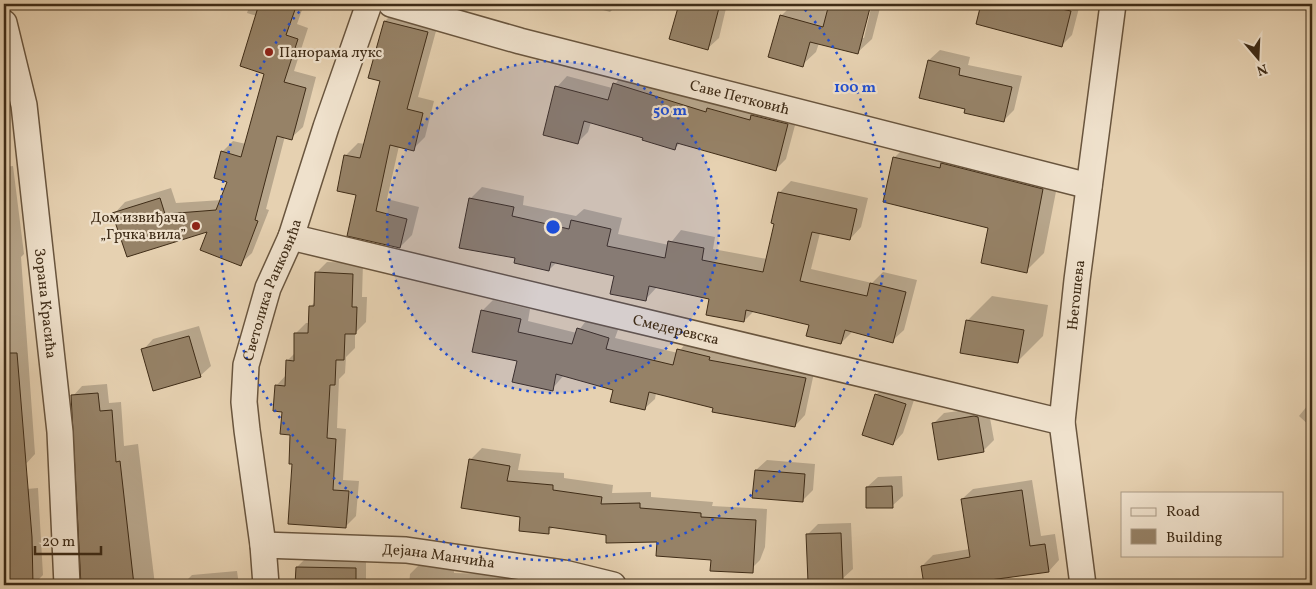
<svg xmlns="http://www.w3.org/2000/svg" width="1316" height="589" font-family="Vollkorn,serif">
  <style>
    .shadow { fill: #0003 }
    .building { fill: #968267; stroke: #3f2c17 }
    .lines { fill: none; stroke-linecap: round; stroke-linejoin: round }
    .minor-casing { stroke: #69553e; stroke-width: 28 }
    .minor { stroke: #efe1cc; stroke-width: 25 }
    .ring { fill: none; stroke: #1d4ed8; stroke-width: 2.5; stroke-dasharray: 2.5 5 }
    .poi-dot { fill: #8f2418; stroke: #efe1cc; stroke-width: 2 }
    .labels { text-anchor: middle; stroke-width: 4.5; stroke-linejoin: round; paint-order: stroke }
    .poi-label { font-size: 15px; fill: #3f2c17; stroke: #efe1cc; text-anchor: start }
    .street-label { font-size: 15px; fill: #3f2c17; stroke: #efe1cc }
    .centre { fill: #1d4ed8; stroke: #efe1cc; stroke-width: 2.5 }
    .ring-label { font-size: 15px; text-anchor: middle; font-weight: bold; fill: #1d4ed8; stroke: #efe1cc; stroke-width: 4.5; stroke-linejoin: round; paint-order: stroke }
  </style>
  <rect width="100%" height="100%" fill="#e6d1b1"/>
  <filter id="stains"><feTurbulence type="fractalNoise" baseFrequency=".004" numOctaves="4"/><feColorMatrix values="0 0 0 0 .2 0 0 0 0 .09 0 0 0 0 .02 0 0 0 .5 -.17"/></filter>
  <radialGradient id="worn" r=".72"><stop offset=".6" stop-color="#630" stop-opacity="0"/><stop offset="1" stop-color="#630" stop-opacity=".3"/></radialGradient>
  <!-- shadow -->
  <path class="shadow" d="M134,4H146L135,7Z
    M250,4H304L297,24L308,28L294,71L316,77L303,127L291,138L285,136L266,209L269,210L252,253L240,264L210,230L114,214L125,202L171,188L176,203L222,200L229,181L222,152L233,141L246,144L265,73L257,16L247,13Z
    M533,4H565L558,10Z
    M583,4H618L610,12Z
    M680,4H727L719,38L708,48L671,38Z
    M793,4L828,11L830,4H870L861,38H864L872,4H881L872,39L858,52L819,43L816,52L802,65L781,16Z
    M982,4H1080L1072,35L1062,45L977,23Z
    M397,9L439,20L418,97L434,101L425,137L413,149L399,146L387,199L419,207L412,235L400,247L357,194L338,190L346,155L358,143L365,144L381,80L385,21Z
    M940,50L970,57L968,65L1022,76L1014,110L1004,120L920,97L929,60Z
    M4,67L6,94L4,97Z
    M624,73L798,114L786,159L775,170L680,143L675,148L644,137L591,122L588,132L578,142L557,87L567,76L612,88Z
    M913,139L1060,171L1044,253L1026,271L990,227L884,201L895,157Z
    M13,166L24,254L21,257L35,454L25,465L4,466V167Z
    M791,181L868,198L861,227L850,239L820,233L811,269L872,283L883,272L917,280L904,330L892,341L853,331L841,343L810,324L754,311L744,321L710,298L657,287L645,300L615,276L557,262L549,270L516,257L470,199L482,187L524,196L523,205L576,216L584,209L622,218L618,234L669,245L681,230L715,237L713,249L767,259L776,223L779,193Z
    M327,262L363,263L362,297H367L366,322L355,333V348L346,357L345,373L339,379L337,428L346,429L343,480L359,481L356,516L346,526L293,463L291,433L276,386L287,374V361L295,353V334L306,323H310V307L315,302L316,273Z
    M992,296L1048,305L1043,336L1017,362L967,321Z
    M493,300L530,309L528,321L577,333L588,318L619,327L615,338L678,353L689,339L815,368L805,415L795,426L656,393L655,399L644,409L614,389L564,375L552,389L519,361L482,311Z
    M199,326L211,366L200,376L143,350L153,339Z
    M107,384L109,403L121,402L124,446L138,444L155,585H82L73,396L82,386Z
    M887,384L916,394L903,433L893,444L876,395Z
    M1312,400V428L1299,416Z
    M988,407L994,440L983,451L933,424L944,413Z
    M482,448L521,454L518,470L564,473V478L613,485L612,493L651,492V497L713,502L712,506L767,509L765,547L760,560L748,572L658,541L554,526L548,532L521,516L470,460Z
    M767,460L815,464L813,490L802,501L756,470Z
    M902,476L903,496L892,506L867,487L878,477Z
    M1032,480L1041,536L1055,534L1059,560L1049,571L948,585H925L922,566L933,555L970,549L962,499L973,489Z
    M38,488L43,575L33,585H4V491Z
    M851,523L853,569L842,579L807,535L818,524Z
    M307,557L366,558V585H296L297,567Z
    M420,564L454,567V573L490,574L532,571V582L572,585H409L410,574Z
    M237,571L239,585H182L192,575Z"/>
  <!-- building -->
  <path class="building" d="M259,4H297L286,35L298,39L284,82L306,88L292,140L277,136L255,220L258,221L241,266L200,250L207,232L127,257L112,213L160,198L165,214L216,210L227,182L214,178L221,151L241,157L264,74L240,66Z
    M679,4H720L708,50L669,39Z
    M829,4H871L858,54L810,42L803,67L768,57L780,15L823,27Z
    M981,4H1038L1071,11L1062,47L976,24Z
    M384,21L428,32L407,109L423,113L414,151L390,145L376,211L407,219L400,248L347,236L356,195L337,191L344,155L360,158L380,81L368,78Z
    M928,60L960,68L959,75L1012,87L1004,122L964,113L965,109L919,98Z
    M613,83L706,112L707,108L750,120L751,115L788,124L776,171L677,143L675,150L642,140L643,138L584,121L578,144L543,135L555,86L608,100Z
    M893,157L940,168L941,163L1043,189L1027,273L981,263L988,228L883,202Z
    M778,192L857,209L850,240L812,232L800,281L867,296L870,283L906,292L893,343L845,330L841,344L806,336L809,325L746,310L744,322L706,315L709,299L649,286L646,301L610,294L614,276L551,262L549,271L514,263L515,258L459,248L469,198L514,207L512,216L569,229L571,220L611,229L607,246L665,258L668,241L704,248L702,260L763,272L774,224L771,223Z
    M315,272L353,274L352,307H357L356,334H345L344,360H336L335,385H330L327,438L336,439L333,490L349,491L346,528L288,524L292,464H289L290,435L280,434L282,412L273,411L275,385L285,386L286,360L294,361V333H308L309,306H314Z
    M481,310L521,319L518,332L572,344L577,328L609,338L606,349L673,365L677,349L710,357L709,360L806,378L795,427L712,412L713,408L649,392L645,410L610,402L613,390L556,374L553,391L512,382L517,361L472,352Z
    M966,320L1024,330L1018,363L960,353Z
    M189,336L201,377L153,391L141,349Z
    M4,353H17L32,537L33,585H4Z
    M98,393L100,411L112,410L116,462L120,461L134,585H81L71,395Z
    M875,394L906,404L893,445L862,435Z
    M974,416L978,417L984,452L938,460L932,423Z
    M469,459L510,466L507,481L553,485V490L602,497L601,504L640,503V508L701,513V517L756,520L753,573L710,571L711,560L656,556L657,542L606,543V535L549,527V534L519,531L520,517L461,508Z
    M755,470L805,474L803,502L752,498Z
    M892,486L893,508H866V487Z
    M1022,490L1030,546L1045,544L1049,572L953,585H924L921,566L970,557L961,499Z
    M841,533L843,581L808,582L806,534Z
    M296,567L356,568V585H295Z"/>
  <g class="lines">
    <!-- minor casing -->
    <g class="minor-casing">
      <g id="minor">
        <path id="s1" d="M391,4L520,41L1089,186"/>
        <path id="s2" d="M4,23L24,105L60,432L67,585"/>
        <path id="s3" d="M291,237L1062,422"/>
        <path id="s4" d="M263,545L406,550L564,573L613,585"/>
        <path id="s5" d="M266,585L263,545L247,430L244,402L246,365L268,288L291,237L326,127L369,4"/>
        <path id="s6" d="M1083,585L1062,422L1077,280L1113,4"/>
      </g>
    </g>
    <!-- minor -->
    <use href="#minor" class="minor"/>
  </g>
  <!-- distance rings -->
  <circle cx="553" cy="227" r="166" fill="#1d4ed8" fill-opacity=".12"/>
  <g class="ring">
    <circle cx="553" cy="227" r="166"/>
    <path d="M800 4A333 333 0 1 1 306 4"/>
  </g>
  <!-- markers -->
  <g class="poi-dot">
    <circle cx="269" cy="52" r="5"/>
    <circle cx="196" cy="226" r="5"/>
  </g>
  <g class="labels">
    <!-- poi labels -->
    <g class="poi-label">
      <text x="279" y="57">Панорама лукс</text>
      <text x="186" y="222" text-anchor="end">Дом извиђача<tspan x="186" dy="17">„Грчка вила”</tspan></text>
    </g>
    <!-- street labels -->
    <g class="street-label">
      <text dy="5" stroke="none"><textPath href="#s1" startOffset="361">Саве Петковић</textPath></text>
      <text dy="5" stroke="none"><textPath href="#s5" startOffset="301">Светолика Ранковића</textPath></text>
      <text dy="5" stroke="none"><textPath href="#s6" startOffset="292">Његошева</textPath></text>
      <text dy="5" stroke="none"><textPath href="#s2" startOffset="284">Зорана Красића</textPath></text>
      <text dy="5" stroke="none"><textPath href="#s3" startOffset="396">Смедеревска</textPath></text>
      <text dy="5" stroke="none"><textPath href="#s4" startOffset="176">Дејана Манчића</textPath></text>
    </g>
  </g>
  <circle cx="553" cy="227" r="8" class="centre"/>
  <g class="ring-label">
    <text x="855" y="92">100 m</text>
    <text x="670" y="115">50 m</text>
  </g>
  <!-- margin -->
  <rect width="1316" height="589" fill="none" stroke="#e6d1b1" stroke-width="20"/>
  <rect x="5" y="5" width="1306" height="579" fill="none" stroke="#3f2c17" stroke-width="2.5"/>
  <rect x="10" y="10" width="1296" height="569" fill="none" stroke="#3f2c17"/>
  <!-- legend -->
  <rect x="1121" y="492" width="162" height="65" fill="#efe1cc" stroke="#a99984"/>
  <rect x="1131" y="508" width="25" height="8" fill="#efe1cc" stroke="#a99984"/>
  <text x="1166" y="516" font-size="15" fill="#3f2c17">Road</text>
  <rect x="1131" y="529" width="25" height="15" fill="#968267" stroke="#a99984"/>
  <text x="1166" y="542" font-size="15" fill="#3f2c17">Building</text>
  <!-- north arrow -->
  <g transform="translate(1258 58) rotate(161)" stroke="#efe1cc" stroke-width="4" paint-order="stroke">
  <path d="M0-4L9 19L0 12L-9 19Z" fill="#3f2c17"/>
  <text y="-8" font-size="14" font-weight="bold" text-anchor="middle" fill="#3f2c17">N</text>
  </g>
  <!-- scale -->
  <path d="M35 546v8h66v-8" fill="none" stroke="#3f2c17" stroke-width="2.5"/>
  <text x="42" y="546" font-size="15" fill="#3f2c17" stroke="#efe1cc" stroke-width="4" paint-order="stroke">20 m</text>
  <rect width="100%" height="100%" filter="url(#stains)"/>
  <rect width="100%" height="100%" fill="url(#worn)"/>
</svg>
